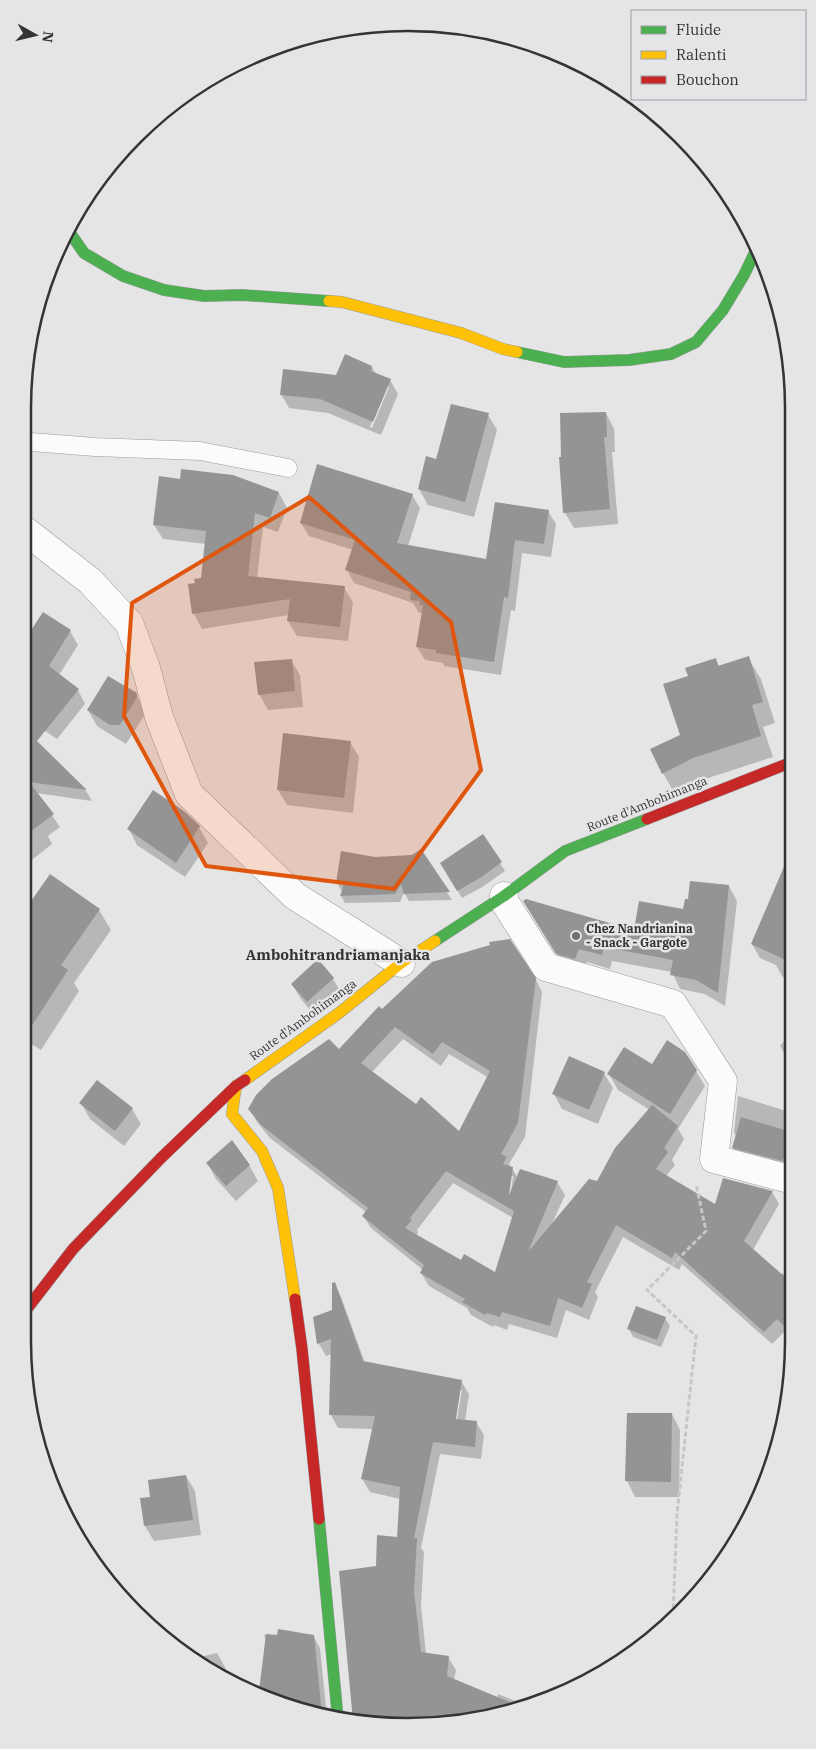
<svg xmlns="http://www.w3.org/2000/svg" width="816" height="1749" font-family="'IBM Plex Serif',serif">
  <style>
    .shadow { fill: #0003; fill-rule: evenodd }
    .building { fill: #949495; fill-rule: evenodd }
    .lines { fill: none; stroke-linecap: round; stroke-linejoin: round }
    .lane-casing { stroke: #9b9b9c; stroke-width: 19 }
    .street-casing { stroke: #9b9b9c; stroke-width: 29 }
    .fast-casing { stroke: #9b9b9c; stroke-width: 12 }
    .slow-casing { stroke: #9b9b9c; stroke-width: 12 }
    .jam-casing { stroke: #9b9b9c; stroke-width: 12 }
    .path { stroke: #c6c6c7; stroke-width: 3; stroke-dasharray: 5 2.5; stroke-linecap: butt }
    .lane { stroke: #fbfbfb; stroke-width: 18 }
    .street { stroke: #fbfbfb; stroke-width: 28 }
    .fast { stroke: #4caf50; stroke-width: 11 }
    .slow { stroke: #ffc107; stroke-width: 11 }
    .jam { stroke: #c62828; stroke-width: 11 }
    .marked { fill: #df570e; fill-opacity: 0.2; stroke: #df570e; stroke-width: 4; stroke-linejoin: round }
    .poi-dot { fill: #727173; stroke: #e5e4e7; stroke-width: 2 }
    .labels { text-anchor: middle; stroke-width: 5; stroke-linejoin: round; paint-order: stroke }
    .street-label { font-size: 12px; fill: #343335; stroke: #e5e4e7 }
    .poi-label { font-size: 12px; font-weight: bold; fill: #343335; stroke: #e5e4e7; text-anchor: start }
    .quarter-label { font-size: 15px; font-weight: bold; fill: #343335; stroke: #e5e4e7 }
    .rim { fill: none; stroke: #343335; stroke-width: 2.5 }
  </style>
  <rect width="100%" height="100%" fill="#e5e5e6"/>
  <!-- shadow -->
  <path class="shadow" d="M372,367L376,374L390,380L398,394L381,435L328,413L289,408L281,394ZM386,387H389L372,428L370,427Z
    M606,413L614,429L615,452H612L618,524L574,528L565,513L562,458Z
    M488,415L497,430L474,517L428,505L419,489L437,460Z
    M279,493L287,508L278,532L263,527L257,578L344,588L353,602L348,641L297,636L288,621L289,615L202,629L194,614L189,585L196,584L202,579L206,544L163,539L154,525Z
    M412,495L420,508L408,546L487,560L548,511L556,524L551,557L522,553L515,611L511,610L501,675L444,666L443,663L425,660L417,647L423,613H419L413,603L354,583L347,570L353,550L309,536L301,523Z
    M44,613L70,631L78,645L59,675L78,690L85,704L57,739L23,716Z
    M748,658L761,679L775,723L763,727L773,757L705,779L675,794L663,773L681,735L689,677L715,659L720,667Z
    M291,660L300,675L303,707L268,710L259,694Z
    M136,694L146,713L126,744L97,726L88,710Z
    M23,728L86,791L92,801L36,793L60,827L48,836L52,844L23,867Z
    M350,742L359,757L353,813L287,805L278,790Z
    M199,827L208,843L185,877L137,845L129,829Z
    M482,836L505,871L484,886L462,898L441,863Z
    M420,851L452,900L409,901L404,893L400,902L345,903L341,896L343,891L341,890L337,883L375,858L412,856Z
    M792,851V983L782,976L776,965L760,958L752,944Z
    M51,876L99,910L111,930L74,983L79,991L41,1050L23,1039Z
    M729,886L737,901L725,1006L705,994L680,989L672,972L612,961L610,969L587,962L583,973L566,968L533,916L635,931L684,911Z
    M318,961L333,979L342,994L316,1017L301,999L292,984Z
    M535,978L542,992L525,1137L509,1164L518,1178L521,1171L557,1182L565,1195L552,1224L597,1182L650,1110L618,1090L609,1074L652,1066L696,1071L705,1086L678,1129L684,1139L672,1160L675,1165L666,1176L716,1206L772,1192L779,1204L753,1250L781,1275L782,1273L793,1283V1334L791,1337L785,1331L772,1344L682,1264L679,1270L623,1237L595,1292L598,1297L589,1320L566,1310L557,1338L509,1324L507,1330L494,1325L493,1327L471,1315L467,1308L429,1286L421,1273L423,1270L371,1228L363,1216L366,1212L270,1138L257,1122L250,1109L339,1051L382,1010ZM403,1039L441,1066L449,1054L489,1078L460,1133L416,1105L372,1072ZM510,1176H513L510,1201H507ZM453,1183L513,1218L496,1273L462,1262L416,1236L418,1233L417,1230Z
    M792,1032L793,1064L788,1060L780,1046Z
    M604,1073L613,1088L598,1124L562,1109L554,1094Z
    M738,1096L793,1113V1170L742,1163L733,1147L736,1136L734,1132Z
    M81,1103L132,1109L141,1124L124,1146L90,1119Z
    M208,1164L249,1165L258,1181L236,1201L216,1179Z
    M334,1284L341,1297L365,1363L461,1381L469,1394L465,1421L476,1422L484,1435L481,1459L440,1454L421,1548L424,1552L421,1606L426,1654L448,1657L456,1670L454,1681L497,1698L498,1694L523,1704L483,1719L408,1726L354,1721L341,1572L377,1567L398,1538L400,1499L370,1492L362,1479L373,1429L338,1428L331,1415L332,1354L326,1356L319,1344L314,1317L333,1311ZM459,1390H462L456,1425H454Z
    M665,1318L670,1326L661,1347L633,1337L629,1329Z
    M628,1414H672L680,1430L679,1497H635L627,1481Z
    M186,1476L195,1491L201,1535L154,1541L145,1526L142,1499L151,1498Z
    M264,1635L278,1637L313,1636L320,1648L327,1717L286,1702Z
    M217,1653L226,1669L228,1680L216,1675L195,1658Z"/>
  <!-- building -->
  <path class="building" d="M345,354L372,366L371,371L391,379L373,422L320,399L280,395L283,369L336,375Z
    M451,404L489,413L465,502L418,489L426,456L436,459Z
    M606,412L607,437H604L610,509L563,513L559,457H561L560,413Z
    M317,464L413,494L397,543L486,559L495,502L549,510L544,544L515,540L508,598L504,597L494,662L436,653V650L416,647L423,605H419L420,601L410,600L411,592L345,570L355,540L300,523Z
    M181,469L233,475L279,492L270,518L255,513L248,576L345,586L340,627L287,621L290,599L192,614L188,584L195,583L194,579L201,578L206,531L153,525L159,476L180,479Z
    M43,612L71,630L49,666L79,689L37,741L87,790L29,782L54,814L22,838V644Z
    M749,656L763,702L752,705L761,736L693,758L662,774L650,749L680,735L663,684L688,676L685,668L716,658L718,666Z
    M292,659L295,691L258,695L254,662Z
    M108,676L137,693V697L120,725H110L87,710Z
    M283,733L351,741L344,798L277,790Z
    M153,790L184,811L200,826L176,863L127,829Z
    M483,834L502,862L480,878L457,891L440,863Z
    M792,848V963L751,944Z
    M421,849L450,892L404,894L401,884L395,894L340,896L344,884L336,883L341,851L375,857L412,855Z
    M50,874L100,909L61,965L68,970L22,1041V914Z
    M690,881L729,885L718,993L696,980L670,975L673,960L604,947L602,955L579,949L575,959L556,954L523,901L526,899L634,930L639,901L683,909L685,899H688Z
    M510,939L536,978L518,1123L501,1154L507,1157L503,1164L513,1167L509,1195L520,1169L558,1181L528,1252L589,1179L597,1181L615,1148L652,1105L678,1126L664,1148L668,1152L656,1169L715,1204L723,1178L773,1191L744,1241L793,1284V1335L777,1319L764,1332L675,1252L672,1258L616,1225L587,1282L592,1284L582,1308L558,1298L550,1326L502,1312L500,1317L487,1313L485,1315L462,1302L465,1299L420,1273L424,1265L362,1216L368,1208L261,1125L248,1109L256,1095L272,1079L329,1039L339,1049L379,1006L382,1009L432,962L490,945L489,942ZM395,1027L433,1054L442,1042L490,1071L459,1131L421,1097L416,1104L361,1063ZM446,1171L514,1211L495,1272L464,1254L461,1260L405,1228L412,1220L410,1218Z
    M318,959L334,978L307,1002L291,984Z
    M667,1040L685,1052L697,1070L670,1114L607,1074L624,1047L652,1064Z
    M569,1056L605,1072L589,1110L552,1094Z
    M97,1080L133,1108L115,1131L79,1103Z
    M741,1117L791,1132L783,1161L732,1148Z
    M232,1140L250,1165L226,1186L206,1163Z
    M335,1282L363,1361L462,1380L456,1419L477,1421L475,1447L433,1442L414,1538H417L414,1592L421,1652L449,1656L447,1676L519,1706L483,1719L407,1726L353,1721L339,1571L376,1566L377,1535L397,1537L400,1487L361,1479L375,1416L329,1415L331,1339L317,1344L313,1317L332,1310V1283Z
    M636,1306L666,1317L657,1340L627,1329Z
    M627,1413H672L671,1482L625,1481Z
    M186,1475L193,1520L144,1526L140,1498L150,1497L148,1480Z
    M278,1629L314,1635L322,1715L259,1691L266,1634L277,1635Z"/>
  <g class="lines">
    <!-- lane casing -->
    <g class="lane-casing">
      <path id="lane" d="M23,445L31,442L95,447L200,451L288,468"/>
    </g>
    <!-- street casing -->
    <g class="street-casing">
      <path id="street" d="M23,529L90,581L129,623L146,668L159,717L189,794L295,896L401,963
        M504,896V901L546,967L673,1004L723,1081L714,1159L793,1180"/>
    </g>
    <!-- fast casing -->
    <g class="fast-casing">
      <path id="fast" d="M68,230L84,253L123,276L164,290L204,296L242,295L329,301
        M517,352L564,362L629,360L671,354L696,342L723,310L744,275L757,248
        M435,941L504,896L565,851L647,819
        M319,1519L338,1720"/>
    </g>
    <!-- slow casing -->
    <g class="slow-casing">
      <path id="slow" d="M329,301L342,302L461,333L503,349L517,352
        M245,1080L339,1013L401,963L435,941
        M236,1086L232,1114L262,1151L278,1188L295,1299"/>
    </g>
    <!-- jam casing -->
    <g class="jam-casing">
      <path id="jam" d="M647,819L792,762
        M295,1299L302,1349L319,1519
        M23,1314L73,1249L161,1158L236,1086L245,1080"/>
    </g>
    <!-- path -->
    <path class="path" d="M673,1616L677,1514L696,1336L647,1290L706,1231L696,1184"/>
    <!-- lane -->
    <use href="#lane" class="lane"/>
    <!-- street -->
    <use href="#street" class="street"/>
    <!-- fast -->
    <use href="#fast" class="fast"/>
    <!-- slow -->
    <use href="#slow" class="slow"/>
    <!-- jam -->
    <use href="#jam" class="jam"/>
  </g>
  <!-- marked area -->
  <path class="marked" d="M309,497L451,622L481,770L394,889L206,866L124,716L132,603Z"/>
  <!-- markers -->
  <circle class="poi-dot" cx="576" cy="936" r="5"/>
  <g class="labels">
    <!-- street labels -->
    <g class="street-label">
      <text transform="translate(647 804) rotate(-22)" y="4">Route d'Ambohimanga</text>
      <text transform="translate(303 1020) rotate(-36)" y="4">Route d'Ambohimanga</text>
    </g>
    <!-- poi labels -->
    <g class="poi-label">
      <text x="586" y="933">Chez Nandrianina<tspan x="586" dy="14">- Snack - Gargote</tspan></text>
    </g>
    <!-- quarter labels -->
    <g class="quarter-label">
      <text x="338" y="960">Ambohitrandriamanjaka</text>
    </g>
  </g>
  <!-- crop -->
  <path d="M0 0H816V1749H0ZM408 31H408A377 377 0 0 1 785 408V1341A377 377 0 0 1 408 1718H408A377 377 0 0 1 31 1341V408A377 377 0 0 1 408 31Z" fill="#e5e4e7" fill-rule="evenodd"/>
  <path class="rim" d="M408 31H408A377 377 0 0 1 785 408V1341A377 377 0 0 1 408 1718H408A377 377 0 0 1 31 1341V408A377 377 0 0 1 408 31Z"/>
  <!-- legend -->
  <rect x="631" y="10" width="175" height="90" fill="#e5e4e7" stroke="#9e9da0"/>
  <rect x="641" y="26" width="25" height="8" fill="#4caf50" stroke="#9e9da0"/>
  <text x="676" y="35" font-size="15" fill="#343335">Fluide</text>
  <rect x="641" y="51" width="25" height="8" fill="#ffc107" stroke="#9e9da0"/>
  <text x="676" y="60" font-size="15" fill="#343335">Ralenti</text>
  <rect x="641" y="76" width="25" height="8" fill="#c62828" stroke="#9e9da0"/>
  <text x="676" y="85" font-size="15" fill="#343335">Bouchon</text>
  <!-- north arrow -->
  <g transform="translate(35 35) rotate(98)" stroke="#e5e4e7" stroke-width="4" paint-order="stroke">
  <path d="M0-4L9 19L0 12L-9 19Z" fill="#343335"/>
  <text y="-8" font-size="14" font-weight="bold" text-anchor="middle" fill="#343335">N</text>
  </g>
</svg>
